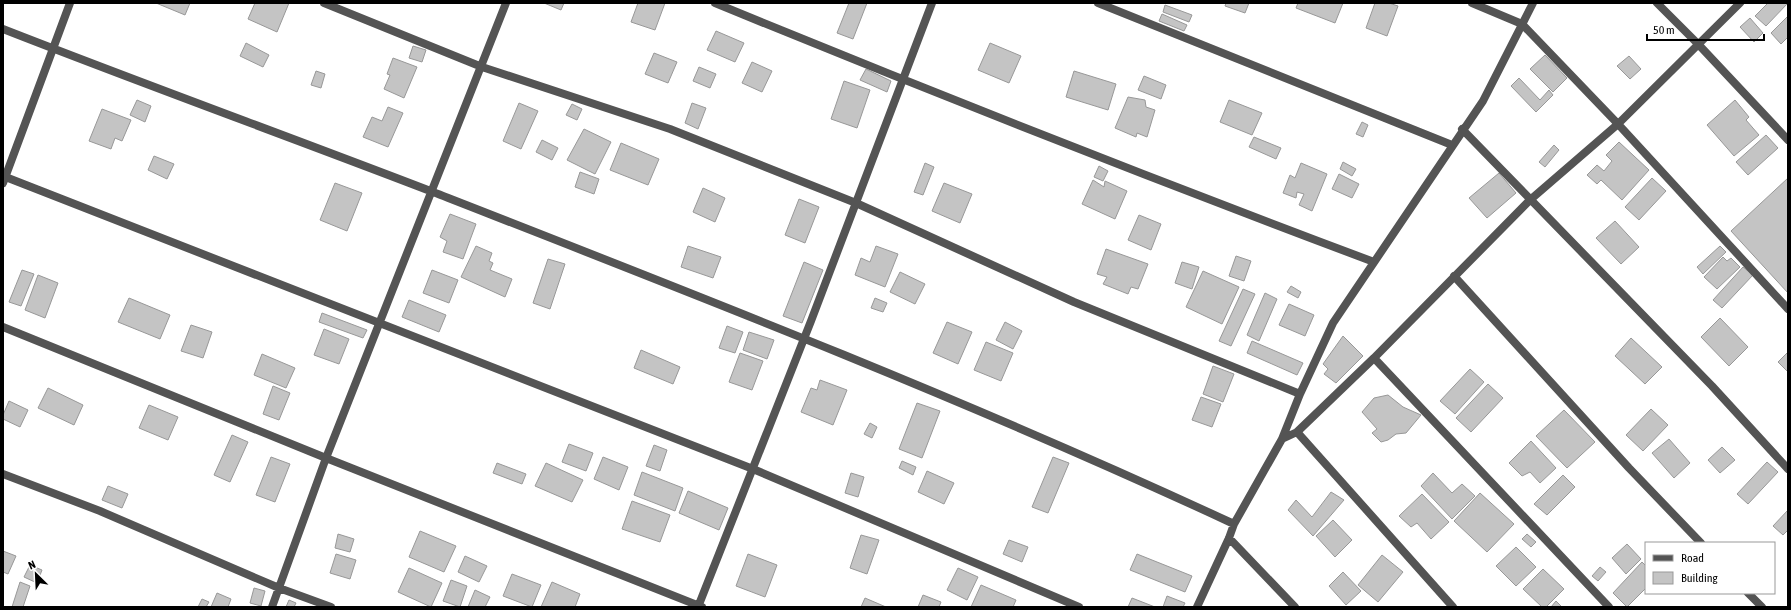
<svg xmlns="http://www.w3.org/2000/svg" width="1791" height="610" font-family="'Asap Condensed',sans-serif">
  <style>
    .building { fill: #c4c4c4; stroke: #989898 }
    .lines { fill: none; stroke-linecap: round; stroke-linejoin: round }
    .minor { stroke: #545454; stroke-width: 8 }
  </style>
  <rect width="100%" height="100%" fill="#fff"/>
  <!-- building -->
  <path class="building" d="M156,3H190L185,15Z
    M255,3H289L277,32L248,19Z
    M544,3H564L561,10Z
    M638,3H665L655,30L631,22Z
    M849,3H867L853,39L837,33Z
    M1226,3H1249L1245,13L1225,6Z
    M1298,3H1343L1335,23L1296,8Z
    M1375,3H1389L1398,6L1387,36L1366,28Z
    M1768,3H1788L1766,26L1755,16Z
    M1165,5L1192,15L1189,22L1163,12Z
    M1162,14L1187,25L1184,31L1159,21Z
    M1788,16V37L1781,44L1771,33Z
    M1750,18L1763,33L1754,42L1740,27Z
    M716,31L744,43L735,62L707,50Z
    M246,43L269,55L263,67L240,56Z
    M990,43L1021,56L1009,83L978,70Z
    M413,46L426,50L422,62L409,58Z
    M654,53L677,62L668,83L645,74Z
    M1545,55L1567,78L1553,92L1530,69Z
    M1629,56L1641,69L1630,79L1617,66Z
    M393,58L417,67L404,98L384,89L390,75L387,74Z
    M752,62L772,71L762,92L742,83Z
    M699,67L716,74L710,88L693,81Z
    M866,69L891,81L887,92L860,80Z
    M316,71L325,74L321,88L311,85Z
    M1074,71L1116,84L1108,110L1066,97Z
    M1144,76L1166,85L1161,99L1138,90Z
    M1519,78L1540,100L1549,90L1553,95L1536,112L1511,86Z
    M844,81L870,90L857,128L831,119Z
    M1128,97L1145,100L1146,107L1155,110L1147,137L1137,133L1136,137L1115,128Z
    M137,100L151,106L145,122L130,115Z
    M1229,100L1262,113L1252,135L1220,122Z
    M1735,100L1749,117L1746,120L1759,135L1734,156L1707,125Z
    M519,103L538,111L521,149L503,141Z
    M692,103L706,108L698,129L685,123Z
    M572,104L582,109L577,120L566,115Z
    M388,107L403,113L388,147L363,137L372,117L382,121Z
    M102,109L131,120L122,141L115,138L111,149L89,141Z
    M1362,122L1368,125L1363,137L1356,134Z
    M584,129L611,142L595,174L567,160Z
    M1766,135L1778,148L1748,175L1736,162Z
    M1254,137L1281,148L1276,159L1249,147Z
    M542,140L558,148L552,160L536,152Z
    M1619,142L1649,170L1622,200L1601,180L1597,184L1587,175L1597,165L1604,171L1612,161L1606,155Z
    M621,143L659,159L648,185L610,170Z
    M1554,145L1559,150L1545,167L1539,162Z
    M154,156L174,164L167,179L148,170Z
    M1343,162L1356,169L1352,176L1340,169Z
    M925,163L934,167L923,195L914,192Z
    M1301,163L1327,174L1312,211L1299,205L1304,194L1297,192L1296,198L1283,193L1290,175L1295,178Z
    M1099,166L1108,171L1103,181L1094,177Z
    M580,172L599,179L594,194L575,187Z
    M1499,173L1516,193L1487,218L1469,198Z
    M1339,174L1359,184L1352,198L1332,189Z
    M1652,178L1666,191L1639,220L1625,207Z
    M1788,178V293L1731,231Z
    M1093,180L1104,187L1105,181L1127,191L1115,219L1082,204Z
    M335,183L362,193L347,231L320,220Z
    M944,183L972,194L960,223L932,211Z
    M703,188L725,198L715,222L693,212Z
    M799,199L819,207L805,243L785,235Z
    M450,214L476,224L463,259L443,252L447,241L440,237Z
    M1139,215L1161,224L1151,250L1128,240Z
    M1615,221L1639,247L1621,264L1596,238Z
    M476,246L492,253L489,261L493,263L490,270L512,279L505,297L461,277Z
    M688,246L721,257L713,278L681,267Z
    M876,246L898,254L885,287L855,275L861,258L870,262Z
    M1720,246L1726,252L1703,274L1697,267Z
    M1106,249L1148,264L1138,289L1131,287L1128,294L1103,284L1107,277L1097,274Z
    M1236,256L1251,261L1244,281L1229,276Z
    M1723,257L1727,261L1731,258L1740,267L1717,289L1704,277Z
    M548,259L565,264L550,309L533,303Z
    M804,262L823,270L802,323L783,316Z
    M1182,262L1199,267L1192,289L1175,283Z
    M1743,267L1753,275L1722,308L1713,300Z
    M22,270L34,274L21,306L9,302Z
    M432,270L458,280L449,303L423,293Z
    M1203,271L1239,287L1222,324L1186,307Z
    M900,272L925,284L915,304L890,292Z
    M38,275L58,283L45,318L25,310Z
    M1291,286L1301,292L1298,298L1287,292Z
    M1243,289L1255,294L1231,346L1219,341Z
    M1265,293L1277,299L1259,341L1247,335Z
    M129,298L170,315L160,339L118,322Z
    M875,298L887,303L883,312L871,308Z
    M409,300L446,315L439,332L402,317Z
    M1289,304L1314,315L1305,336L1279,325Z
    M322,313L367,330L363,338L319,322Z
    M1720,318L1748,347L1729,366L1701,337Z
    M947,322L972,332L958,364L933,353Z
    M1005,322L1022,331L1013,349L996,340Z
    M191,325L212,332L203,358L181,351Z
    M727,326L743,332L735,353L719,348Z
    M324,329L349,339L339,364L314,355Z
    M749,332L774,340L767,359L743,350Z
    M1343,336L1363,356L1336,383L1324,374L1328,369L1323,364Z
    M1631,338L1662,367L1645,384L1615,356Z
    M1252,341L1303,363L1297,375L1247,353Z
    M986,342L1013,353L1001,381L974,370Z
    M641,350L680,367L673,384L634,368Z
    M1788,352V370L1787,371L1778,362Z
    M740,353L763,361L752,390L729,382Z
    M262,354L295,368L286,388L254,375Z
    M1213,366L1234,374L1223,402L1203,394Z
    M1470,369L1484,382L1455,414L1440,401Z
    M820,380L847,390L833,425L801,412L811,388L817,390Z
    M1488,384L1503,398L1471,432L1456,418Z
    M273,386L290,393L279,420L263,414Z
    M48,388L83,405L74,425L38,408Z
    M1388,395L1403,407L1421,415L1406,433L1396,434L1388,440L1381,442L1372,433L1377,429L1362,412L1374,398Z
    M1201,397L1221,404L1212,427L1192,420Z
    M9,401L28,410L20,427L3,419V415Z
    M917,403L940,411L922,458L899,449Z
    M149,405L178,417L168,440L139,428Z
    M1651,409L1668,425L1643,451L1626,435Z
    M1564,410L1595,442L1567,468L1536,436Z
    M870,423L877,427L872,438L864,434Z
    M232,435L248,442L230,482L214,475Z
    M1669,439L1690,463L1674,478L1652,453Z
    M1531,441L1556,468L1540,483L1530,472L1522,476L1509,463Z
    M569,444L593,453L586,471L562,462Z
    M654,445L667,450L660,471L646,466Z
    M1722,447L1735,460L1720,473L1708,460Z
    M271,457L290,464L275,502L256,495Z
    M603,457L628,467L619,490L594,479Z
    M1053,457L1069,463L1048,513L1032,507Z
    M902,461L916,467L913,475L899,468Z
    M1767,462L1778,472L1748,504L1737,494Z
    M497,463L526,474L522,484L493,473Z
    M546,463L583,480L572,502L535,486Z
    M927,471L954,483L944,504L918,492Z
    M642,472L683,488L675,511L634,495Z
    M851,473L864,477L858,497L845,493Z
    M1433,473L1452,493L1462,484L1475,496L1452,519L1421,486Z
    M1563,475L1575,487L1547,515L1534,504Z
    M108,486L128,494L122,508L102,500Z
    M688,491L728,508L719,530L679,513Z
    M1331,492L1344,500L1313,536L1288,510L1296,500L1312,517Z
    M1480,493L1514,524L1487,552L1454,521Z
    M1422,494L1449,522L1431,539L1417,523L1411,527L1399,516Z
    M632,501L670,515L660,542L622,529Z
    M1788,510V530L1783,535L1773,526Z
    M1333,520L1352,540L1335,557L1316,536Z
    M420,531L456,546L444,572L409,557Z
    M338,534L354,539L350,552L335,548Z
    M1527,534L1536,542L1531,547L1522,539Z
    M861,535L879,540L867,574L850,568Z
    M1009,540L1028,547L1022,562L1003,554Z
    M1627,544L1641,559L1626,574L1612,558Z
    M1516,547L1536,567L1516,586L1496,566Z
    M3,551L16,556L8,574L3,572Z
    M336,554L356,560L350,579L330,573Z
    M748,554L777,565L765,597L736,586Z
    M1137,554L1192,576L1185,592L1130,570Z
    M1382,555L1403,572L1378,602L1358,585Z
    M465,556L487,566L479,582L458,572Z
    M1642,562L1646,566V588L1627,607L1613,593Z
    M30,565L42,570L37,583L24,577Z
    M1600,567L1606,572L1598,581L1592,576Z
    M409,568L442,583L431,607L398,592Z
    M958,568L978,577L967,600L947,590Z
    M1543,569L1564,589L1546,607H1542L1523,589Z
    M1343,572L1361,591L1346,605L1329,586Z
    M512,574L541,585L532,607L503,596Z
    M451,580L467,586L460,607L443,601Z
    M20,582L30,586L23,607H12Z
    M552,582L580,594L575,607H541Z
    M981,585L1016,600L1013,607H971Z
    M254,588L265,591L261,606L250,603Z
    M475,590L490,597L485,607H468Z
    M217,593L231,599L228,607H211Z
    M923,595L941,602L939,607H918Z
    M1167,596L1185,603L1183,607H1163Z
    M865,598L886,607H861Z
    M1132,598L1155,607H1128Z
    M202,599L209,602L206,607H198Z
    M289,600L296,603L294,607H286Z
    M1556,601L1562,607H1551Z"/>
  <g class="lines">
    <!-- minor -->
    <path class="minor" d="M324,3L482,67L670,129L856,203L1074,302L1300,394
      M715,3C934,93 1153,179 1374,262
      M1098,3L1452,145
      M1472,3L1522,24L1618,124L1788,309
      M1657,3L1698,44L1788,140
      M3,29C146,85 290,137 433,192C702,297 972,402 1234,524
      M1462,129L1712,386L1788,469
      M3,176L753,469L1079,607
      M3,183L70,3
      M1454,276L1629,468L1701,543
      M3,327L326,458L702,607
      M1374,358L1609,607
      M1297,432L1374,358L1530,200L1618,124L1740,3
      M1282,439L1297,432L1453,607
      M3,474L100,511L279,588L331,607
      M1229,538L1295,607
      M1748,593L1762,607
      M272,607L326,458L506,3
      M698,607L811,321L932,3
      M1197,607L1229,538L1234,524L1282,439L1300,394L1333,323L1483,101L1533,3"/>
  </g>
  <!-- border -->
  <rect width="1791" height="610" fill="none" stroke="#000000" stroke-width="8"/>
  <!-- legend -->
  <rect x="1645" y="542" width="130" height="52" fill="#ffffff" stroke="#999999"/>
  <rect x="1653" y="555" width="20" height="6" fill="#545454" stroke="#999999"/>
  <text x="1681" y="562" font-size="12" fill="#000000">Road</text>
  <rect x="1653" y="572" width="20" height="12" fill="#c4c4c4" stroke="#999999"/>
  <text x="1681" y="582" font-size="12" fill="#000000">Building</text>
  <!-- north arrow -->
  <g transform="translate(36 574) rotate(336)" stroke="#ffffff" stroke-width="3" paint-order="stroke">
  <path d="M0-3L7 15L0 10L-7 15Z" fill="#000000"/>
  <text y="-6" font-size="11" font-weight="bold" text-anchor="middle" fill="#000000">N</text>
  </g>
  <!-- scale -->
  <path d="M1647 34v6h117v-6" fill="none" stroke="#000000" stroke-width="2"/>
  <text x="1653" y="34" font-size="12" fill="#000000" stroke="#ffffff" stroke-width="3" paint-order="stroke">50 m</text>
</svg>
